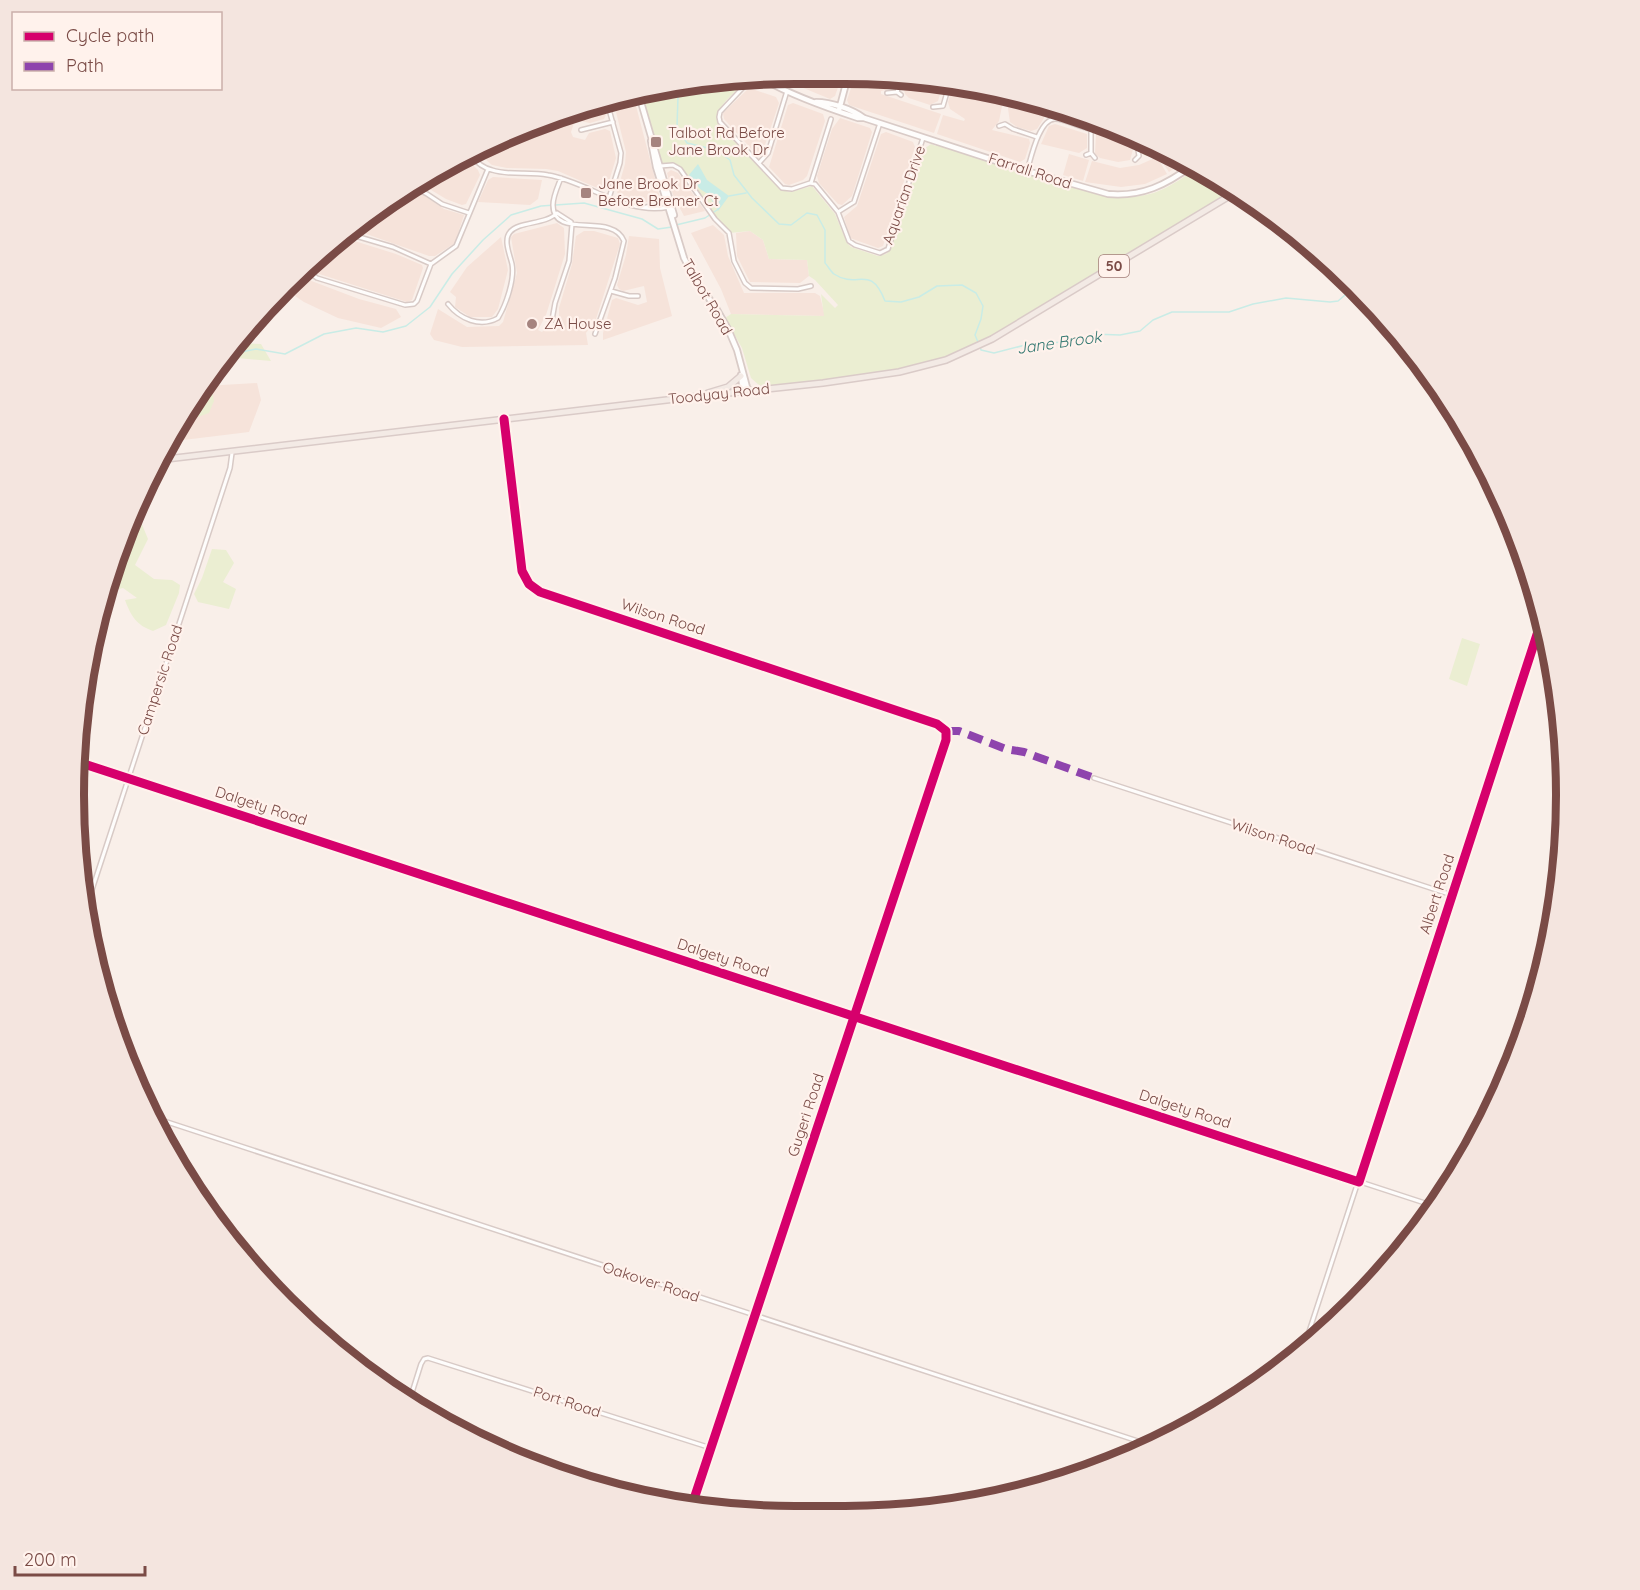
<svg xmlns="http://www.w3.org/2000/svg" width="1640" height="1590" font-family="Quicksand,sans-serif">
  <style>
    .residential { fill: #f6e3da }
    .green { fill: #ebeed2 }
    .water { fill: #c9ece6 }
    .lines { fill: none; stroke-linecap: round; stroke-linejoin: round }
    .stream { stroke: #c9ece6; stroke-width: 1.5 }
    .street-casing { stroke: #d8cac6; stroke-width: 6 }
    .secondary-casing { stroke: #d9cbc7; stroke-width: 8 }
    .primary-casing { stroke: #dacbc8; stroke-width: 8 }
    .street { stroke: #fefdfc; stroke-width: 3 }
    .secondary { stroke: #fefdfc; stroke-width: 4.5 }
    .primary { stroke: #f3eae5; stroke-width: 5 }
    .quiet { stroke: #8e44ad; stroke-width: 8; stroke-dasharray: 15 8; stroke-linecap: butt }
    .cycleway-casing { stroke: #fff2ec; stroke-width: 13 }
    .cycleway { stroke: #d6006c; stroke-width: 9 }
    .poi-dot { fill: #a6847f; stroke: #fff2ec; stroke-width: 2 }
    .labels { text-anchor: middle; stroke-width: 4.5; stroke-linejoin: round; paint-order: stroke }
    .shield { fill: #fff2ec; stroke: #a27d78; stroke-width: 1.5 }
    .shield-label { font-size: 14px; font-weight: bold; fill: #7a4b46 }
    .poi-label { font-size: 15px; fill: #7a4b46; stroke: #fff2ec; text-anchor: start }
    .street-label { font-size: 15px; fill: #7a4b46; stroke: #fff2ec }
    .water-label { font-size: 16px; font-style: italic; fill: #357972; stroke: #fff2ec }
    .rim { fill: none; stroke: #7a4b46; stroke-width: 8 }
  </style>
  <rect width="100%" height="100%" fill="#f9efe9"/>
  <!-- residential -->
  <path class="residential" d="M793,74L813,75L842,76L835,96L830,99L789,82Z
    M855,76L896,78L892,88L881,91V94L941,114L934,133L849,105L847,100Z
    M906,78L944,81L938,101L930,105L909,98L905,94L903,86Z
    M954,83L1001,94L1002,106L999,121L992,130L1029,139L1030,143L1025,159L1020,162L937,134L943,115L964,121L965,119L950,109L948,102Z
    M749,88L776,97L779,103L763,151L761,154L755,153L724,119L723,113Z
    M1006,95L1045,104L1044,118L1037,129L1031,131L1017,127L1010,122Z
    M619,98L635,102L660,198L651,203L619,196L617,192L625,164L626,152L613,100Z
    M602,103L606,115L604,119L590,123L575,120L571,132L573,137L585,140L589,133L605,129L610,131L616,158L607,188L602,190L558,171L546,169L507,168L492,165L476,151L519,129L527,132L534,124Z
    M793,103L823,114L825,121L807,176L803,180L789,185L785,184L769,167L788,105Z
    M840,118L870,128L872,132L852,196L842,205L838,204L819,183L817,176L832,129Z
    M1099,122L1136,139L1130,160L1118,162L1100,158L1095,154L1096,135Z
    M1055,124L1087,134V148L1079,153L1041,144L1049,126Z
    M886,132L913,142L915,147L883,246L878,248L850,238L844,217L857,206L881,134Z
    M1164,151L1185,161L1169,172L1158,156Z
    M1069,154L1089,160L1083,181L1063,175Z
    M465,157L478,170L480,175L466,204L462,205L446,199L418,182Z
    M1157,157L1167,174L1145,184L1121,187L1085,182L1092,161L1120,168L1139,165Z
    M671,170L678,173L705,211L684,216L673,195L667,173Z
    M493,177L542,180L538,199L530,205L478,202L488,180Z
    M400,192L414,193L425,196L444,209L464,215L455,243L435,256H429L355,230Z
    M557,223L564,228L565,254L546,315L538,330L542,332L546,328L557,330L559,325V308L572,264L576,236L584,231H594L618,238L620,244L596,319L586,333L588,345L462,347L434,340L430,334L438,309L467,327L499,326L503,322L517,273L511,237L514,234Z
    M713,225L724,235L728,256L744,293H815L820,296L825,316L731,314L721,289L691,233Z
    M750,231L763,240L769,259L807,260L809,276L800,283L750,282L737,256L736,233Z
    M629,236L659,239L660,268L672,316L603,340V333L612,300L616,298L638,305L647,302L644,286L623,291L619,289L617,285L626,255Z
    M501,237L508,270L498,309L492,317H470L455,307L456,297L450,292L467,267Z
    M345,238L396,254L422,265L423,268L412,300L407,302L316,273L315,264Z
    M301,277L359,299L396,309L401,317L381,328L338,318L304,302L286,290Z
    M257,383L261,400L249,432L167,442L170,434L205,386Z"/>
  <!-- green -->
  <path class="green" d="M747,78C739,92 712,106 718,124L780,190L791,192L812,186L835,214L847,243L851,247L878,256L886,254L890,250L924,149L931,144L936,146L937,143L1093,193C1143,201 1157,197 1198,167L1235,191L973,348L924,366L773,389L760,386L751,378L742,348L725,318L731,314L824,316L821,294L835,308L838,305L815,280L809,276L807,260L769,259L763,240L750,231L729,233C709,212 696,182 673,165L660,166L638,92L654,87Z
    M1057,107L1077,112L1090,118L1089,120L1085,122C1074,120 1060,120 1057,107Z
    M1145,143L1160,149L1147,156L1144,155L1141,150Z
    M236,343L261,344L271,361L237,358L212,390L214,401L209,413L195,418L188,409Z
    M136,510L148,539L135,565L154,579L172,580L180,585L179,593L166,625L153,631C136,625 131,616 125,600L137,598L123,588L107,592L109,601L102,604L112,563L122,540L127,539L126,531Z
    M212,549L226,550L234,563L223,582L236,589L229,609L198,602L194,594L202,578Z
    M1462,638L1480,644L1467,686L1449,679Z"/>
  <!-- water -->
  <path class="water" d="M698,164L707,180L729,196L718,211L708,194L700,189L689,175Z"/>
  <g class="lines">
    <!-- stream -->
    <path class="stream" d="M674,85L678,97L677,126L687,143L716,150L730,160L734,175L752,198L779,224L791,225L807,213L817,215L825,230V263C828,266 831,272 834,274C858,290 870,263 885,301L901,302L919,297L937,286L962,285L976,293L983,306L981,319L975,335L978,342
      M729,196L746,193
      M676,225L705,218L717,210
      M980,346L981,350L994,353L1033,343L1074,342L1092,334L1120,335L1140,331L1153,320L1172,312H1229L1253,304L1286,298L1330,302L1338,301L1345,295L1346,280
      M198,396L204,394L232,354L256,349L285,354L324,334L356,328L383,332L406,326L430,307L452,274L483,240L511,215L541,206L584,203L642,219L658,229L672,227
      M366,1371L368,1372
      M419,1409L440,1410L446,1420L458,1431"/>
    <!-- street casing -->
    <g class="street-casing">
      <path id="street" d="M752,78L720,112L719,117L720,122L782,188L792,189L810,183L815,184L838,212L849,241L855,245L880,253L888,249L923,138
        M897,92L901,78
        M887,93L897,92L901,95
        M607,102L621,153L620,163L609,198
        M1051,106L1052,119
        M933,107L943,106L950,82
        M999,126L1005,124L1013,129L1037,137
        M581,130L613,122
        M1091,153V129
        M470,155C476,162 483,168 492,170C510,176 530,171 548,175C589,182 625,216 669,207
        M1086,155L1091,153L1095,158
        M1135,160L1139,156L1138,150L1143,142
        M759,163L768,153L787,91
        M660,166L673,165L680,169L715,219L729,233L734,261L745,283L751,288L798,289L811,286
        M1027,171C1031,158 1039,119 1055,119C1067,119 1079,128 1091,129L1095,120
        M561,178C558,186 553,196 553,205C553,241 612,211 624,241L615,278L595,334
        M811,183L831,119
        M411,186L427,194L442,204L469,213
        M646,207L667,203
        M838,212L854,202L880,123
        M557,213L571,222
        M349,234L393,247L431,264
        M309,270L310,273L317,278L405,305L414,304L417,301L431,264L456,246L488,169
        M611,291L629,296H638
        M448,304C460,319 480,328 498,318C506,305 515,279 512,264C510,255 503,240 510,232C519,221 545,225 557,213
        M552,320L555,303L569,261L572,224
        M504,419L522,571L529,584L540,592L937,724L946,731V740L691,1508
        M78,762L1434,1206
        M1094,778L1452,895
        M86,908L230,468L232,453
        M149,1116L1153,1446
        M1303,1350L1543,616
        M409,1402L421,1364L424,1359L428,1358L711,1448"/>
    </g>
    <!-- secondary casing -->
    <g class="secondary-casing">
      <path id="secondary" d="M759,77C790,95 824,107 858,118H864
        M638,92L674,215
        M816,102C831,102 852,109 864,118L1027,171L1108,194C1142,197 1166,185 1193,165
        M839,110L848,76
        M651,141L656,167L684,258L696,281L716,308L728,329L737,350L748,391
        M741,375L743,392"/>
    </g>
    <!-- primary casing -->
    <g class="primary-casing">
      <path id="primary" d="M708,393L728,387L741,376
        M158,460L692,397L823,383L899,372L946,360L992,339L1236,192"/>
    </g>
    <!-- street -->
    <use href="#street" class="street"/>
    <!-- secondary -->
    <use href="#secondary" class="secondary"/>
    <!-- primary -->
    <use href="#primary" class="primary"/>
    <!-- quiet -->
    <path class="quiet" d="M946,731H959L1006,749L1024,752L1094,778"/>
    <!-- cycleway casing -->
    <g class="cycleway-casing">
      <path id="cycleway" d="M504,419L522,571L529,584L540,592L937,724L946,731V740L691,1508
        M78,762L1359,1182L1543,616"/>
    </g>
    <!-- cycleway -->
    <use href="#cycleway" class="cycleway"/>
  </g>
  <!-- markers -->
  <g class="poi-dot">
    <rect x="650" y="136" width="12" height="12" rx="3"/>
    <rect x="580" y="187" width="12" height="12" rx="3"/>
    <circle cx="532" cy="324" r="6"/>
  </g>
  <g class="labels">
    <!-- shield labels -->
    <rect class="shield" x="1099" y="255" width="30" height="22" rx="4.5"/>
    <g class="shield-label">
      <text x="1114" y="271">50</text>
    </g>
    <!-- poi labels -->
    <g class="poi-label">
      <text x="668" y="138">Talbot Rd Before<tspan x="668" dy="17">Jane Brook Dr</tspan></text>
      <text x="598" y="189">Jane Brook Dr<tspan x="598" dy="17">Before Bremer Ct</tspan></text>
      <text x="544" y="329">ZA House</text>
    </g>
    <!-- street labels -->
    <g class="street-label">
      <text transform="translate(1030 171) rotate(18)" y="5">Farrall Road</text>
      <text transform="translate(904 195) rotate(-71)" y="5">Aquarian Drive</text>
      <text transform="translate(707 297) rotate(60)" y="5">Talbot Road</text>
      <text transform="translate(719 394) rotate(-6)" y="5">Toodyay Road</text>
      <text transform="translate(663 617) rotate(18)" y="5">Wilson Road</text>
      <text transform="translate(160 680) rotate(-72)" y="5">Campersic Road</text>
      <text transform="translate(261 806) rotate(18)" y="5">Dalgety Road</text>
      <text transform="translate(1273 837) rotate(18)" y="5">Wilson Road</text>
      <text transform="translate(1437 894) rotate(-72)" y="5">Albert Road</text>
      <text transform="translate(723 958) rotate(18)" y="5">Dalgety Road</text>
      <text transform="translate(1185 1109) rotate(18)" y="5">Dalgety Road</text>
      <text transform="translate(806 1115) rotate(-72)" y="5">Gugeri Road</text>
      <text transform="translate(651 1282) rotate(18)" y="5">Oakover Road</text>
      <text transform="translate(567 1402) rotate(18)" y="5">Port Road</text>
    </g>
    <!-- water labels -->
    <g class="water-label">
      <text transform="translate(1059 342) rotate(-8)" y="6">Jane Brook</text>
    </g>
  </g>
  <!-- crop -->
  <path d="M0 0H1640V1590H0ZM795 84H845A711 711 0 0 1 1556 795V795A711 711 0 0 1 845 1506H795A711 711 0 0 1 84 795V795A711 711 0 0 1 795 84Z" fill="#f4e5df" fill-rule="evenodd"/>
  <path class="rim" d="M795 84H845A711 711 0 0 1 1556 795V795A711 711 0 0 1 845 1506H795A711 711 0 0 1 84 795V795A711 711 0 0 1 795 84Z"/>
  <!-- legend -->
  <rect x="12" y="12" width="210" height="78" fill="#fff2ec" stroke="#caafaa" stroke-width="1.5"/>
  <rect x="24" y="32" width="30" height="9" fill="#d6006c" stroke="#caafaa" stroke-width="1.5"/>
  <text x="66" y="42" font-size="18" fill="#7a4b46">Cycle path</text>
  <rect x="24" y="62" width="30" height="9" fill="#8e44ad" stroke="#caafaa" stroke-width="1.5"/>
  <text x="66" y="72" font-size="18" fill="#7a4b46">Path</text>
  <!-- scale -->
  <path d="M15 1566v9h130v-9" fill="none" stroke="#7a4b46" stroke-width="3"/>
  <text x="24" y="1566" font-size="18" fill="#7a4b46" stroke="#fff2ec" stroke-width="4.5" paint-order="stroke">200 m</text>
</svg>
